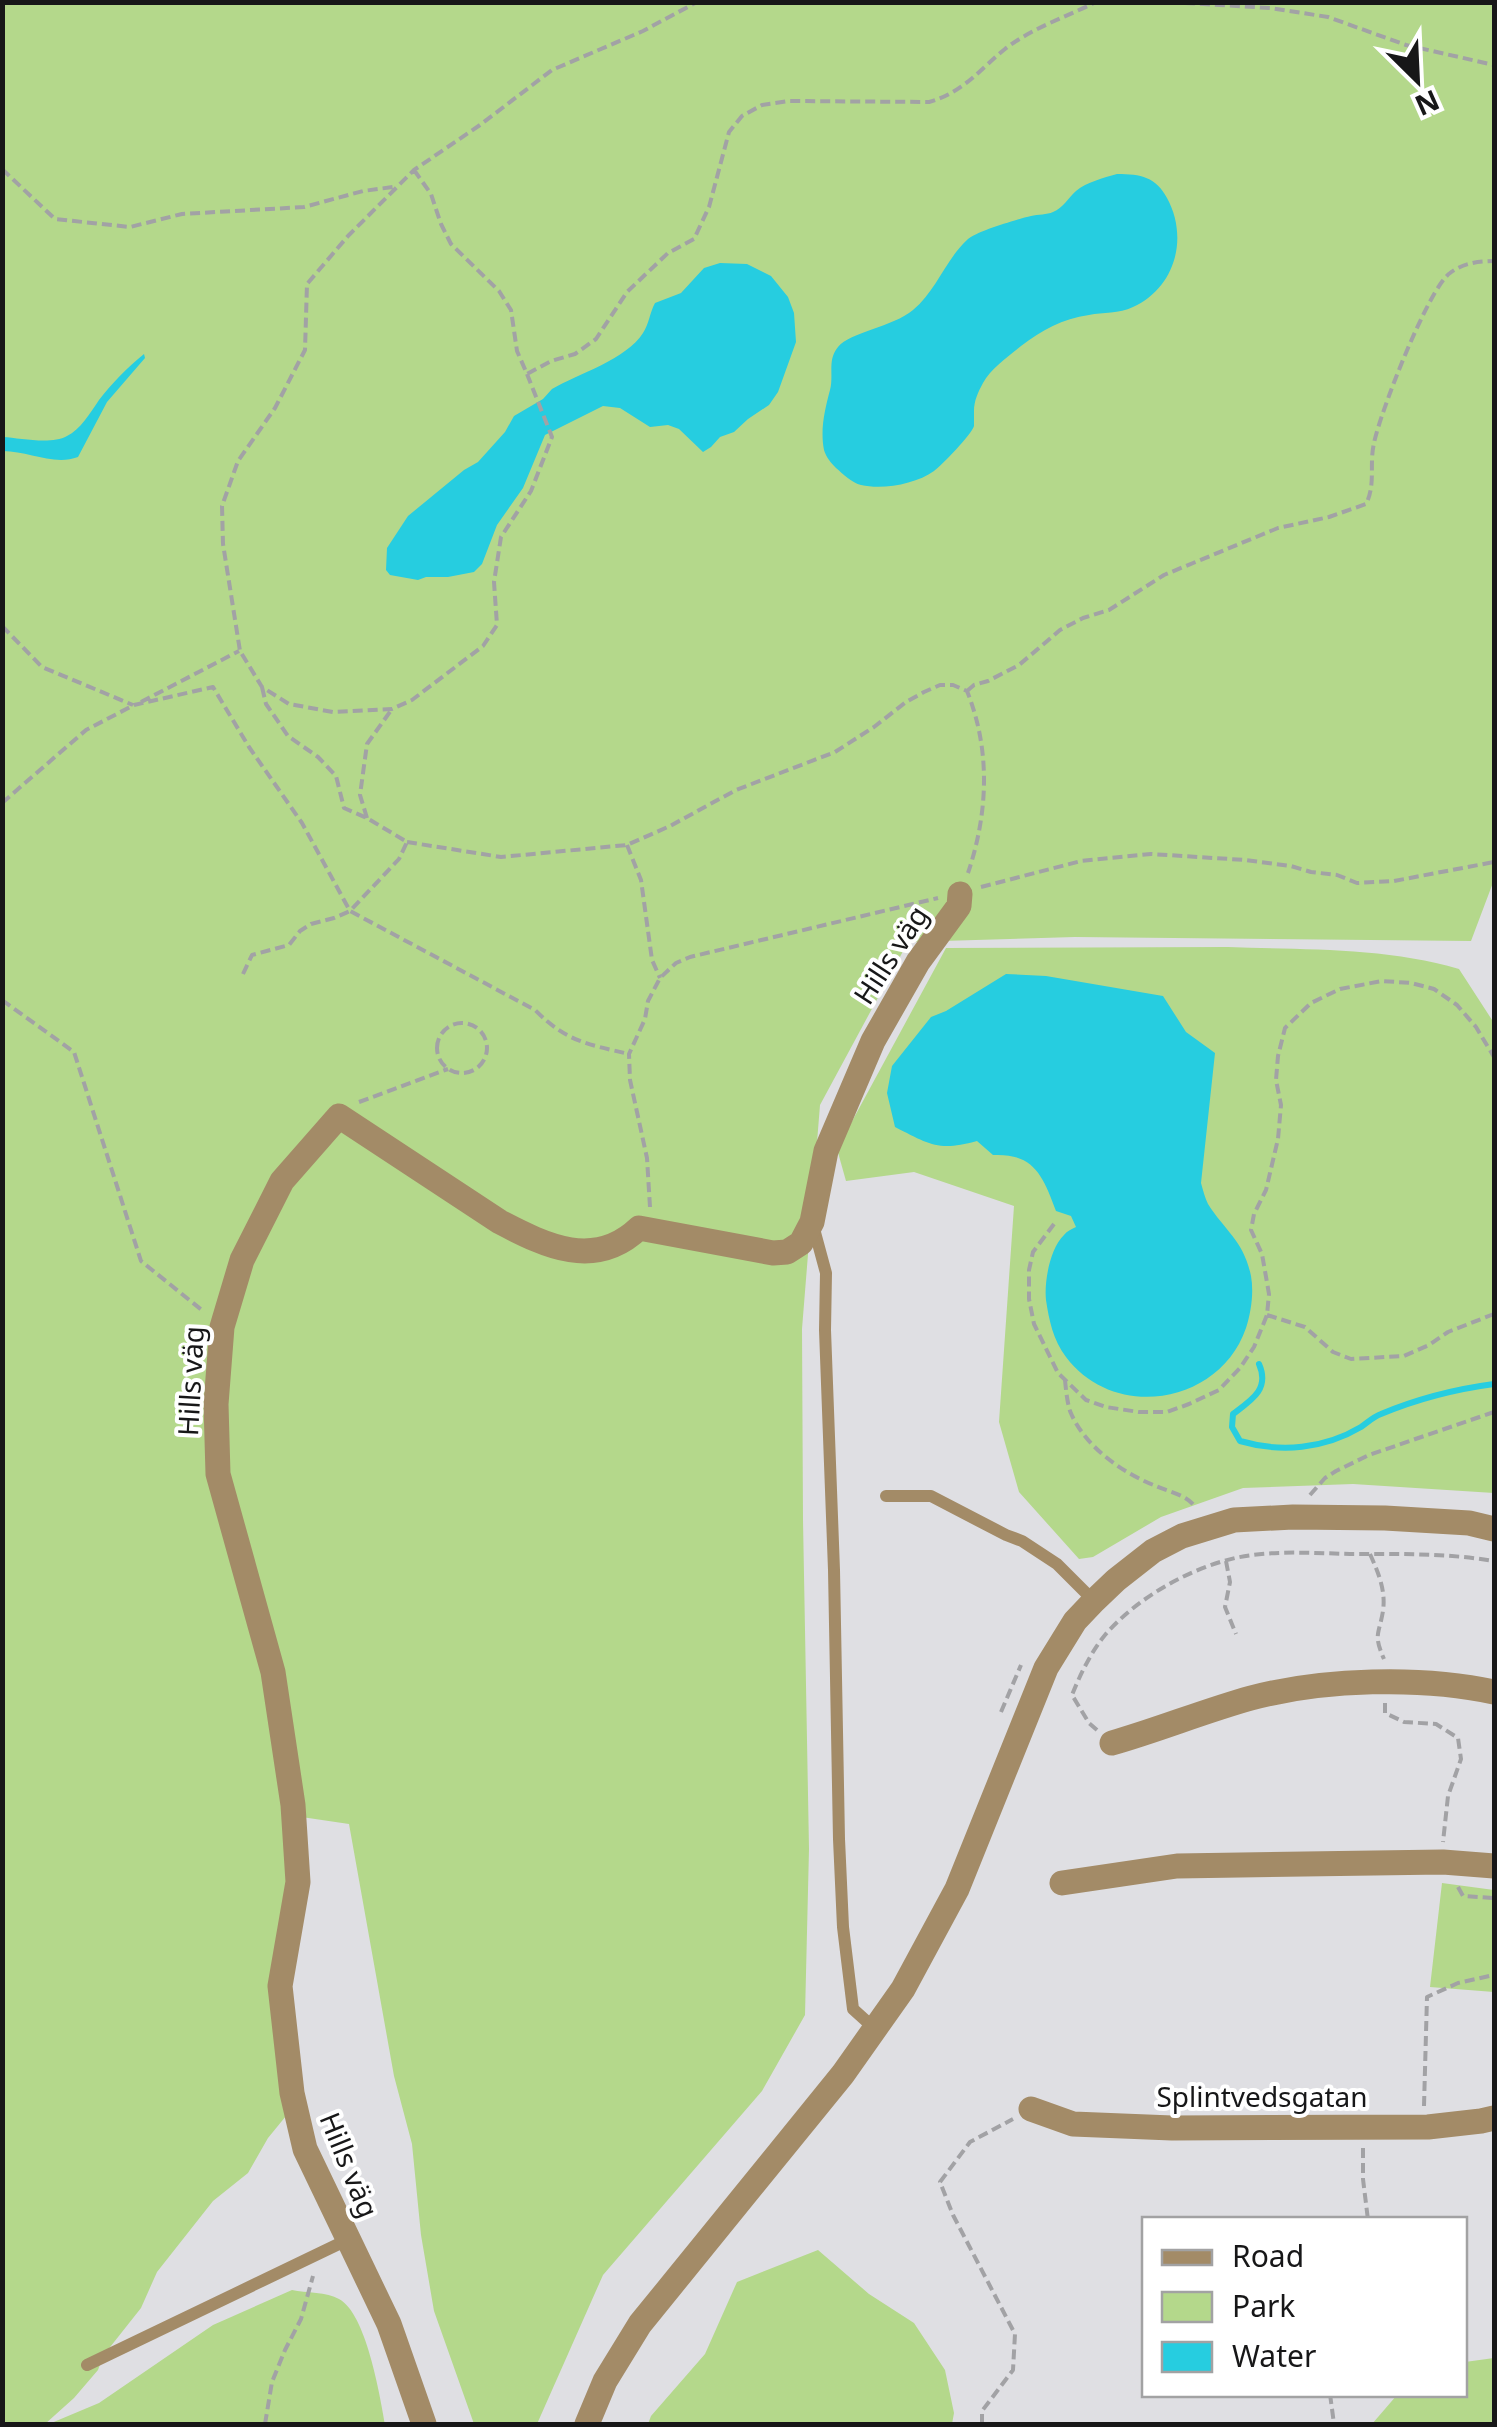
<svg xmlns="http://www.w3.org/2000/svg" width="1497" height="2427" font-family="'Noto Sans',sans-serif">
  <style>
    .green { fill: #b4d88b }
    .water { fill: #26cde0 }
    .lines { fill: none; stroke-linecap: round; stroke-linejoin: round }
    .stream { stroke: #26cde0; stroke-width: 6 }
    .path { stroke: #a2a2a5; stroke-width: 4; stroke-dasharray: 10 5; stroke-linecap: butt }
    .service { stroke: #a38b67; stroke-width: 12 }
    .minor { stroke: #a38b67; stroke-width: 25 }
    .labels { text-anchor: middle; stroke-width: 8; stroke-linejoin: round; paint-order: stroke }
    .street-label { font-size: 28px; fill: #171718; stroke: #fff }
  </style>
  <rect width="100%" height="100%" fill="#dfdfe3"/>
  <!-- green -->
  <path class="green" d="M3,3H1494V880L1471,941L1075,937L908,942L820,1105L802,1329L803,1520L809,1849L805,2015L762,2091L603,2275L537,2424H474L434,2311L421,2235L412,2144L394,2076L349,1824L288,1815L286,2116L268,2138L248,2173L213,2201L157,2272L141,2308L103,2356L98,2370L74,2398L45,2424H3Z
    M1228,947C1305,950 1385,947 1459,969L1494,1023V1493L1353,1484L1243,1488L1161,1517L1093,1557L1079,1559L1019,1492L999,1422L1014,1206L914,1172L846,1181L837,1149L946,948Z
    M1442,1883L1494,1890V1992L1430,1987Z
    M818,2250L869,2294L914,2323L945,2370L954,2413L952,2424H648L651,2416L705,2354L737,2282Z
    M292,2290C306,2293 327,2292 339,2299C366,2313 380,2395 385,2424H49L99,2403L213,2325Z
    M1494,2358V2424H1372L1397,2395L1464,2394L1465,2362Z"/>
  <!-- water -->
  <path class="water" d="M1117,174C1141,174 1156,177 1167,198C1189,238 1175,288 1133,307C1119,314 1103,312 1089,315C1062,319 1042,330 1021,346C1008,357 991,368 983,383C978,392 974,401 974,411C974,412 974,425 974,426C972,434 941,466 934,471C916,484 883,490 861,485C852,483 843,474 836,468C831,463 826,457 824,450C820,429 825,409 830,390C834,375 827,360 838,347C850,332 893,327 913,310C937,290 945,260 968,239C977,231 1018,219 1031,216C1038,214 1047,215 1053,212C1063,208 1068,198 1076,191C1087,182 1103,178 1117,174Z
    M720,263L747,264L771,276L788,297L794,313L796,342L778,392L769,405L748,419L734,432L720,437L711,447L703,452L679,429L668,425L650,427L620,408L603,406L545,435L523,488L497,525L482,564L474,572L448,577H426L418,580L390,575L386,570L387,548L408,516L464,470L478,462L505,432L514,416L543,399L552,389C578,374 627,359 643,333C649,324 650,312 655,303L681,293L704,268Z
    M144,354L145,358L107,402L78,457C54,466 28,451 3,451V437C20,438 51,445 67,436C80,430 91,412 99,400C112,383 128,367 144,354Z
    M1006,974L1046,976L1163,996L1186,1032L1215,1053L1201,1183C1203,1190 1205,1198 1208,1204C1225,1231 1244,1241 1251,1276C1254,1293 1251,1312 1246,1328C1220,1404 1115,1422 1066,1357C1053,1340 1049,1320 1046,1300C1044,1282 1050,1248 1064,1235C1067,1231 1072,1229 1076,1227L1071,1216L1056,1211C1043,1176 1034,1153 993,1155L977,1141C938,1152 929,1144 895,1127L887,1093L892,1066L931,1017L946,1011Z"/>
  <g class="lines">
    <!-- stream -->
    <path class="stream" d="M1259,1364C1270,1389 1252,1400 1233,1414L1232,1427L1240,1441C1281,1453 1324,1449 1361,1427C1368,1422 1373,1417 1381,1414C1417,1399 1456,1389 1494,1384"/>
    <!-- path -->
    <path class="path" d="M1170,2L1270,8L1328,17L1406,45L1494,65
      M2,169L55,219L130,227L182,214L304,207L363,191L393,187
      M414,170L431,194L441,224L451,244L499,291L511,310L517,351L527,374L551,361L575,354L596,339L627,292L668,253L694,239L709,207L729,132L742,116L762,105L789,101L929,102C964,92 979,70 1005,49C1032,28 1066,17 1096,2
      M527,374L552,437L531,491L501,537L494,582L497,625L483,646L412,700L392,709L333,712L289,704L262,687L240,651L223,544L222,506L238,461L275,408L305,350L307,284L348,236L414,170L480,125L552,70L643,31L697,2
      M2,626L42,667L133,705
      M967,691L974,685L988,681L1019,665L1060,630L1083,618L1109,610L1164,575L1278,528L1329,517L1366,504C1376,484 1369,465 1374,443C1380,413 1428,289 1450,273C1463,263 1479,261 1494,261
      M141,702L239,651
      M2,803L86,730L134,705L213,687L249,747L302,823L350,911L535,1010C567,1042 587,1044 629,1054
      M367,818L360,795L367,744L392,709
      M407,842L501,857L627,845L670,826L736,790L835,752L874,727L906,702L924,692L940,685H953L967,691C991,751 988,813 968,873
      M627,845L641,880L652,960L660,978
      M981,887L1081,861L1151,854L1245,860L1291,866L1311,872L1337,875L1357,883L1394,881L1494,862
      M243,974L252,955L289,945L300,931L311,924L334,918L350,911L399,859L407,842L367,818L344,808L336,776L318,757L288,736L266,704L262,687
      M2,1000L74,1052L141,1261L203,1311
      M437 1048a25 25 0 1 1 50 0a25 25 0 1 1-50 0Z
      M359,1102L448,1069
      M650,1207L647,1158L630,1080L629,1054L645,1019L648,1001L660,978L676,963L690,957L938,898
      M1054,1224L1033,1252L1029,1270V1299L1034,1324L1058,1373L1086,1400L1106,1407L1139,1412H1167L1189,1404L1219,1390L1240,1368L1254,1347L1267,1315L1269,1294L1262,1254L1251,1230L1254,1214L1266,1190L1278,1139L1281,1105L1276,1080L1278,1056L1285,1028L1311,1003L1340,989L1382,981L1411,983L1434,989L1457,1005L1476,1027L1494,1057
      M1267,1315L1305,1327L1333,1352L1351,1359L1404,1356L1429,1345L1448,1332L1494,1314
      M1065,1380C1066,1390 1067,1401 1070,1411C1084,1446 1122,1473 1156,1486C1169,1492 1188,1495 1196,1508
      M1310,1495L1325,1478L1336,1471L1369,1455L1494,1412
      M1370,1554C1378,1572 1386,1590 1383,1611C1379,1635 1373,1634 1384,1659
      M1226,1561L1230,1582L1225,1607L1236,1634
      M1385,1703V1713L1404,1722L1436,1724L1458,1738L1461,1759L1448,1796L1443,1842
      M1001,1712L1021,1665
      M1097,1730L1089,1723L1072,1695C1080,1675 1091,1652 1105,1635C1137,1598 1188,1569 1235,1558C1272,1550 1312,1553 1350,1554C1398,1554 1446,1553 1494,1561
      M1458,1887L1463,1896L1494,1898
      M1424,2106L1427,1997L1458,1983L1494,1975
      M1363,2148V2179L1368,2220
      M1330,2394L1334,2424
      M265,2424L272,2382L285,2350L301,2319L313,2276
      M982,2424V2411L1013,2370L1015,2334L953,2215L940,2182L970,2142L1013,2119"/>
    <!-- service -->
    <path class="service" d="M813,1225L826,1273L825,1330L834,1570L839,1839L843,1927L853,2009L874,2028
      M886,1496H931L1006,1535L1022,1541L1057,1564L1094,1601
      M87,2365L347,2240"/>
    <!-- minor -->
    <path class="minor" d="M1112,1743C1158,1730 1204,1711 1251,1698C1322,1679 1422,1676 1494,1692
      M1062,1883L1177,1866L1443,1862L1494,1866
      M1031,2109L1073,2124L1172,2128L1428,2127L1481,2121L1494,2118
      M424,2424L389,2324L305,2149L292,2093L280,1986L298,1882L293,1805L273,1672L218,1474L216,1404L222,1327L242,1260L282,1181L339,1116L500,1222C546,1246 595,1270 639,1228L773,1253L787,1252L801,1243L812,1222L826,1151L873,1041L918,962L959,906L960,894
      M587,2424L605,2381L640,2324L843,2074L903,1989L957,1889L1046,1668L1075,1621L1094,1601L1116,1580L1153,1551L1182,1536L1234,1520L1293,1517L1385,1518L1469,1523L1494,1529"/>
  </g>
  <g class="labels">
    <!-- street labels -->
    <g class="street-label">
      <text transform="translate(891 955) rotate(-57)" y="10">Hills väg</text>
      <text transform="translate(191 1381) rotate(-87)" y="10">Hills väg</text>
      <text x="1262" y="2107">Splintvedsgatan</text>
      <text transform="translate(349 2165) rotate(68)" y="10">Hills väg</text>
    </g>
  </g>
  <!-- border -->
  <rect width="1497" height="2427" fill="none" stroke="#171718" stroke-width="10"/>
  <!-- legend -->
  <rect x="1142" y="2217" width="325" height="180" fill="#ffffff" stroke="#a2a2a3" stroke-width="2.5"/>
  <rect x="1162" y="2250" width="50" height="15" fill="#a38b67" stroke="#a2a2a3" stroke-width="2.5"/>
  <text x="1232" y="2267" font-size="30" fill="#171718">Road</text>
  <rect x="1162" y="2292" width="50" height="30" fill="#b4d88b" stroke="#a2a2a3" stroke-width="2.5"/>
  <text x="1232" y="2317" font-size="30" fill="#171718">Park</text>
  <rect x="1162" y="2342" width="50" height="30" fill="#26cde0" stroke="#a2a2a3" stroke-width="2.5"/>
  <text x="1232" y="2367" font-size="30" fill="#171718">Water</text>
  <!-- north arrow -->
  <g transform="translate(1417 80) rotate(156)" stroke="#ffffff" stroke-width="8" paint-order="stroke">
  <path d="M0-8L18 38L0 25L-18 38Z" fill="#171718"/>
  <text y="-15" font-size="28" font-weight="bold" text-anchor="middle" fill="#171718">N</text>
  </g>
</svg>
